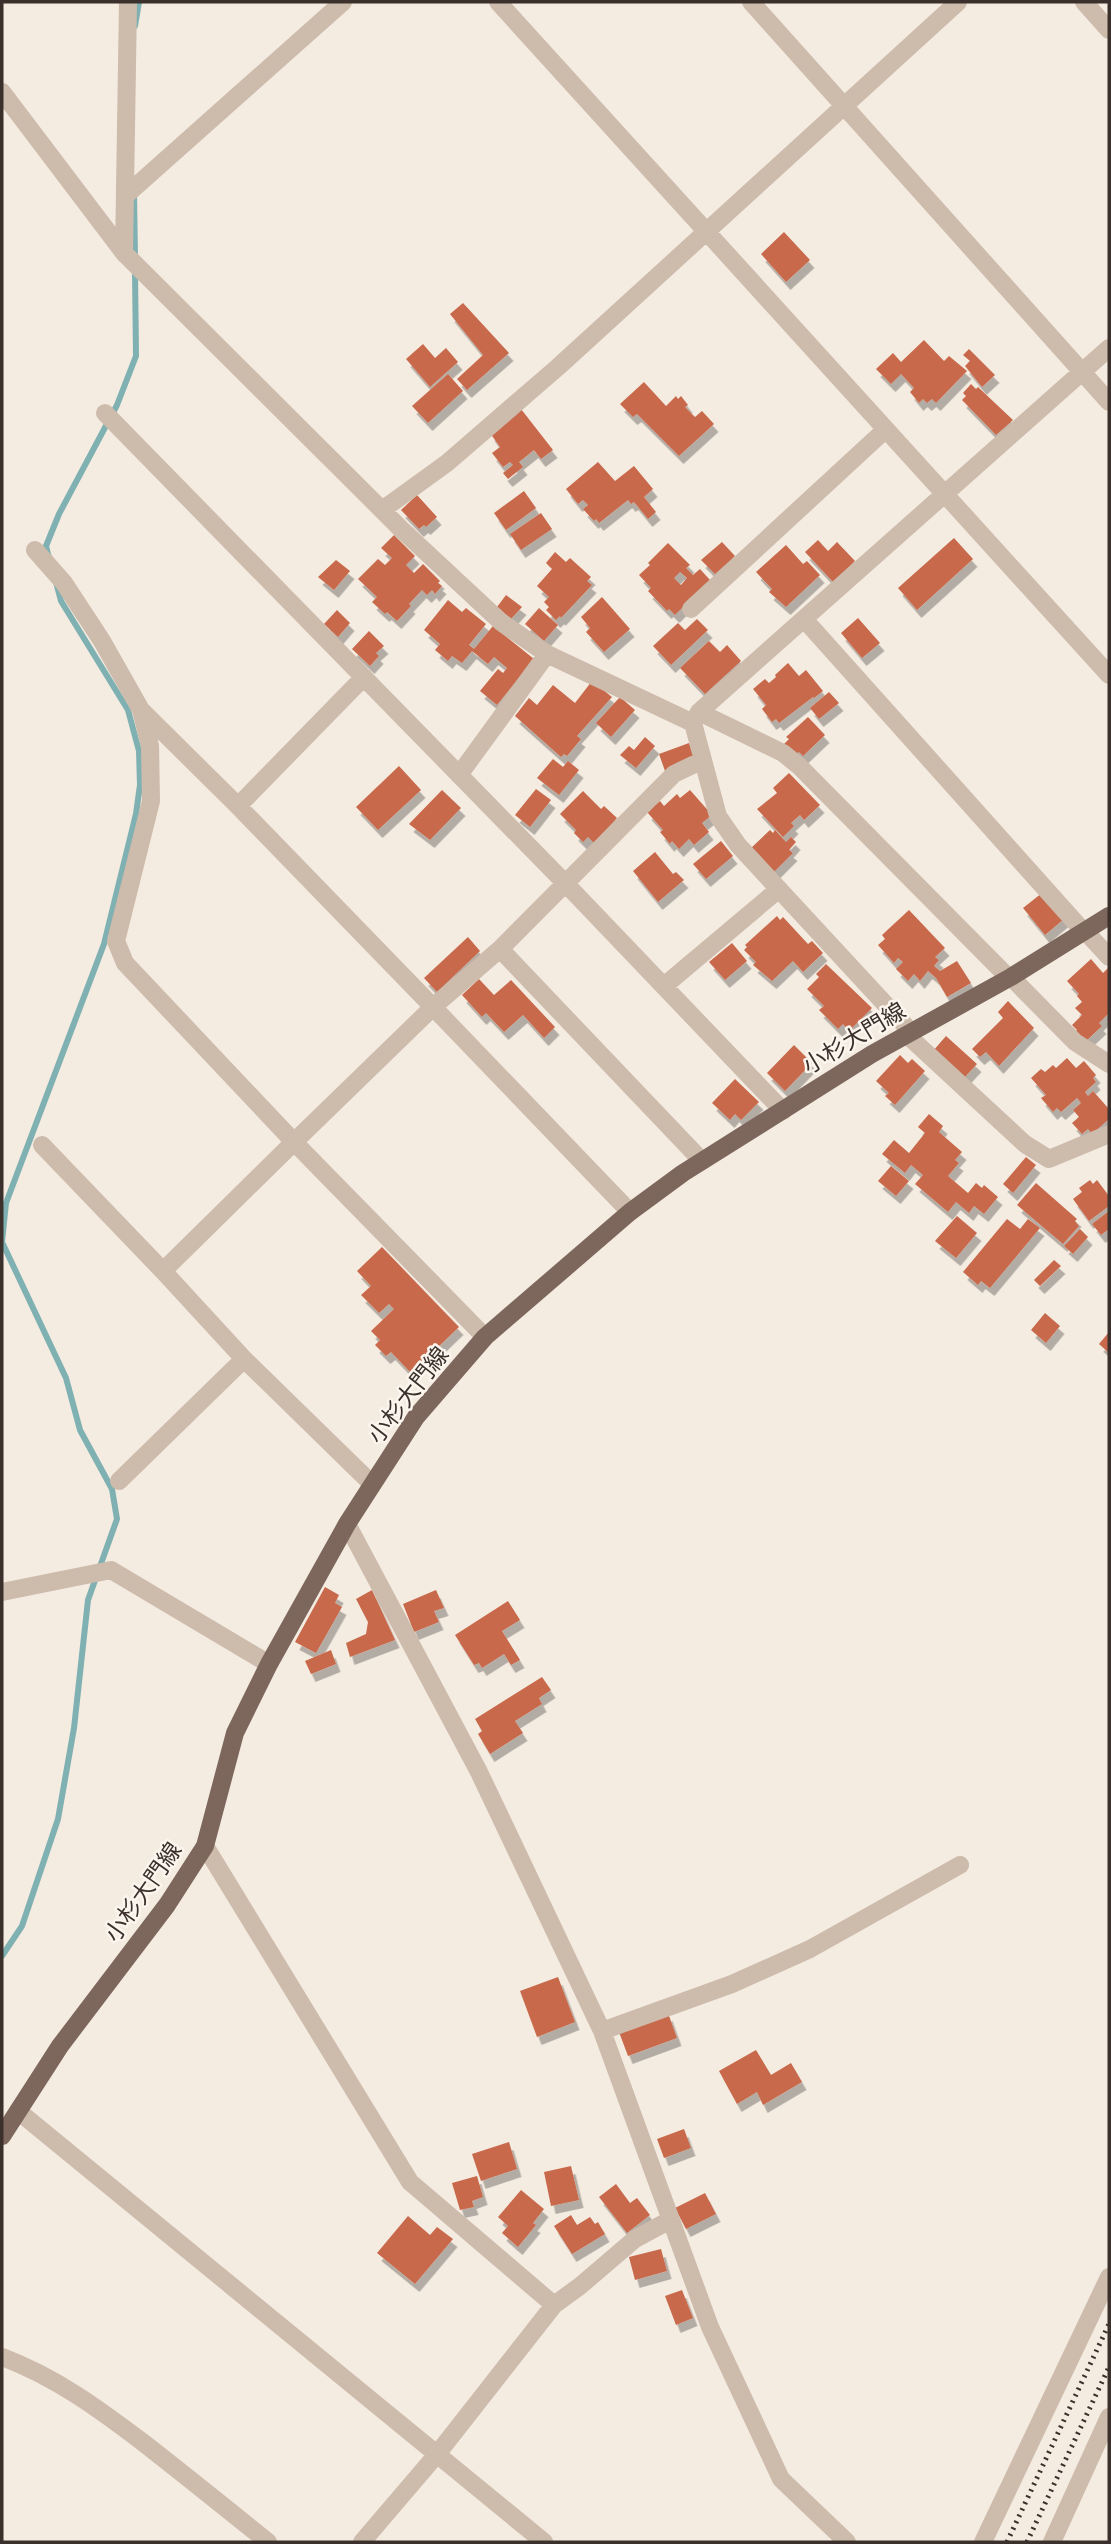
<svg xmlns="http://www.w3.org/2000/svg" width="1111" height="2544" font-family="'IBM Plex Sans','Noto Sans JP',sans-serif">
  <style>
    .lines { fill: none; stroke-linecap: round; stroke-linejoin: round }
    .stream { stroke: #7fb0b2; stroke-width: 6 }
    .building { fill: #c8694b; fill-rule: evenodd; filter: url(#shadow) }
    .minor { stroke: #cdbbac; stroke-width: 18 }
    .major { stroke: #7d675c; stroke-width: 18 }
    .rail { stroke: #3b302b; stroke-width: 5; stroke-dasharray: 2 5; stroke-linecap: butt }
    .labels { text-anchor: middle; stroke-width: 5; stroke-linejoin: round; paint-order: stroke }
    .street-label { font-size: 23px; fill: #3b302b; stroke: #fbf5ee }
  </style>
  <defs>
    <filter id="shadow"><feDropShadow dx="4.5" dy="8" stdDeviation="0" flood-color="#0004"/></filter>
  </defs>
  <rect width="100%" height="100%" fill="#f4ebe1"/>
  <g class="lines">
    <!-- stream -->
    <path class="stream" d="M135,26L139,2
      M134,194L135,257
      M49,558L46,546L59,514L117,405L136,356L135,271
      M2,1956L22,1926L58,1819L74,1728L88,1600L117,1519L112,1489L80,1430L66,1378L2,1242L6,1203L104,944L136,814L140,785L139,751L128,710L61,601L56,582"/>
  </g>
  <!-- building -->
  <path class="building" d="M784,232L810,260L786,282L761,254Z
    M463,303L509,353L467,390L457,379L483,355L450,314Z
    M924,340L944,361L949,356L967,371L936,403L932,399L927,403L923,399L919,403L910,392L914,388L901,374L891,384L876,369L893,353L901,362Z
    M423,344L435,358L446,348L458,362L430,387L406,359Z
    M969,349L995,375L982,387L965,366L970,361L963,355Z
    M448,374L463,391L428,423L412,406Z
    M644,382L666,406L676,396L678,399L681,396L688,405L685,407L695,417L702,411L714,424L679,456L637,414L633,417L620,404Z
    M971,384L976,389L978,387L1013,420L996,435L962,400L966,396L963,393Z
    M521,409L553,450L541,459L534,450L519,462L523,467L508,479L503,473L513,465L510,462L503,467L492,453L500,447L490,433Z
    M598,462L615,481L634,466L653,489L644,497L656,512L648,519L634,502L631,504L628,500L599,523L596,519L594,521L583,509L588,505L583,500L578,504L566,489Z
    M524,491L536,508L506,530L494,513Z
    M417,495L437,517L426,527L424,525L419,529L401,510Z
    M541,513L552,529L521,550L510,534Z
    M394,535L415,556L406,565L414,573L423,564L440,581L438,583L442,586L435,594L432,590L427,595L422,590L409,604L411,606L397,621L387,612L385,614L372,602L377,597L358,579L378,559L385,565L392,558L381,548Z
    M954,538L973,559L917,610L898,588Z
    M818,540L828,551L837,542L855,561L833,582L805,552Z
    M722,542L735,556L715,574L701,560Z
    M668,543L690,565L686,568L693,575L700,569L710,580L675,615L669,609L667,611L648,591L651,588L639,575L650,565L648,563ZM680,572L687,578L681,585L674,578Z
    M786,545L803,564L807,561L820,575L786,607L769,592L772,589L756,572Z
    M555,552L566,562L570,558L591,577L587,581L592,585L561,618L560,616L556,620L546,610L549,607L544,602L549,597L537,586L552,569L546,563Z
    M336,560L350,571L334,590L318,577Z
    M506,595L522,607L511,619L497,607Z
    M602,597L630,629L604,652L586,632L590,628L581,617Z
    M448,600L462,612L466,608L486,624L469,645L474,649L493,626L534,659L497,705L480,691L498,669L503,673L507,668L494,657L488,664L472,651L462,663L452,656L448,661L435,650L440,644L424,630Z
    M539,608L558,625L544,641L525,624Z
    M337,610L350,623L338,637L324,624Z
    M858,618L880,643L862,658L841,633Z
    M697,619L708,630L671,665L653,646L678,623L685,630Z
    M369,631L384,646L376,653L379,656L370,666L352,649Z
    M709,641L720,652L727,645L741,661L705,694L680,668Z
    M788,663L799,676L806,670L823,691L814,698L813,697L779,723L776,719L772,722L762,709L766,705L753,689L765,679L769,683L776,677L775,675Z
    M592,681L612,697L577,736L581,739L567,756L564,754L561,757L515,716L529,698L537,705L553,685L575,703Z
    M829,692L839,703L819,719L810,708Z
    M620,697L635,710L611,737L596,723Z
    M808,717L825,735L803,756L799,752L795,755L784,744L789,739L786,737Z
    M645,737L655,746L636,768L620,755L629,746L634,750Z
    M689,743L695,760L665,771L659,754Z
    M553,759L563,767L568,761L579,770L559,795L537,778Z
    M399,766L421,790L378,830L356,807Z
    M789,773L820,805L804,820L800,815L791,823L794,826L783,837L757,809L777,793L773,788Z
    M536,789L551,800L530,827L515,815Z
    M442,790L461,808L430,840L409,824Z
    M690,790L712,815L702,823L709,832L694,845L689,839L679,849L672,841L670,844L660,832L663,830L647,812L660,801L664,806L677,794L680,798Z
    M583,791L601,809L604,806L617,818L594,843L588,837L583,842L574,833L576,830L560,814Z
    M770,830L773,833L775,830L786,842L791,837L796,842L789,850L793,853L774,872L750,849Z
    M721,841L733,856L706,879L693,864Z
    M655,852L673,874L676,872L684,880L658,902L633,871Z
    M1042,893L1064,919L1045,935L1023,908Z
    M909,910L945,948L935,957L939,960L934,966L940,971L957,961L971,983L947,997L936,978L928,971L920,981L914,974L908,981L896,969L903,962L898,958L894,963L878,945L885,939L882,935Z
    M777,916L780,920L783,917L808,944L812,941L823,953L803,972L793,961L772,981L753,965L756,962L744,950L747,947L745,945Z
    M468,937L480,951L437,992L424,978Z
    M732,943L747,961L725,980L709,962Z
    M1091,959L1103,973L1109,967V1013L1099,1023L1102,1026L1084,1043L1074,1033L1077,1030L1072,1025L1082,1015L1075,1008L1082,1002L1077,996L1079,994L1067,981Z
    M826,964L872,1008L849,1031L843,1024L838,1029L819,1010L824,1006L807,989L819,977L816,974Z
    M479,979L494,995L511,980L555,1027L544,1038L523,1015L504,1032L486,1013L482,1017L462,995Z
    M1008,1001L1034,1028L999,1066L986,1052L980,1057L972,1049L1003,1018L998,1012Z
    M946,1036L977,1064L964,1078L933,1051Z
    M794,1045L812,1063L785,1091L767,1073Z
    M900,1055L908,1063L912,1059L925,1071L895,1105L885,1096L889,1093L876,1081Z
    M1067,1058L1076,1068L1084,1061L1096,1075L1093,1078L1096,1082L1085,1092L1088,1096L1093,1091L1109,1109V1119L1092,1134L1088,1129L1082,1134L1072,1123L1079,1117L1073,1110L1081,1103L1077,1098L1061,1112L1057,1108L1053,1112L1041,1098L1046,1095L1031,1078L1041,1069L1045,1072L1053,1065L1056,1068Z
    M735,1079L759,1102L741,1120L735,1114L730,1120L712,1103Z
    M929,1114L943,1126L939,1132L962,1152L955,1160L959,1163L948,1176L968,1193L976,1183L982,1188L984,1185L998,1197L984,1214L974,1206L969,1213L956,1202L948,1212L915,1184L923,1175L911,1165L905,1173L882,1154L894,1140L909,1153L925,1133L918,1127Z
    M1026,1157L1036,1165L1013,1193L1003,1184Z
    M891,1166L909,1181L896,1196L878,1181Z
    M1090,1180L1093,1184L1097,1180L1109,1196V1206L1089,1221L1073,1199L1082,1192L1079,1188Z
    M1036,1183L1077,1219L1075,1221L1079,1226L1063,1244L1017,1205Z
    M1109,1211V1229L1101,1235L1092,1224Z
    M957,1216L977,1233L956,1258L935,1241Z
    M1007,1219L1020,1229L1028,1219L1040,1228L990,1288L981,1281L978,1285L963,1272Z
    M1080,1229L1088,1237L1073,1254L1064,1246Z
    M382,1247L459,1327L411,1373L391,1352L386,1356L375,1345L380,1340L371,1331L394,1309L389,1304L379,1313L361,1295L371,1286L357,1271Z
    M1054,1260L1061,1266L1040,1286L1034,1280Z
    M1045,1313L1060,1326L1046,1343L1031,1330Z
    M1109,1332V1353L1099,1344Z
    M325,1587L339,1595L335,1603L342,1607L316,1653L295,1642Z
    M372,1590L395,1640L350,1657L346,1643L366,1634L368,1622L356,1599Z
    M436,1590L444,1608L434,1611L439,1622L414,1632L403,1604Z
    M508,1601L520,1620L502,1631L520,1660L511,1665L504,1654L482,1668L479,1663L474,1665L455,1635Z
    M331,1650L336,1664L311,1674L305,1661Z
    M542,1677L551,1690L539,1698L542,1704L515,1721L523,1733L490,1754L478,1734L482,1731L475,1719Z
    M558,1977L575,2022L537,2037L520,1991Z
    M668,2013L677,2038L628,2056L619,2032Z
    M756,2050L771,2075L791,2063L802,2082L763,2105L757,2092L737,2104L719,2071Z
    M684,2129L691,2148L664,2158L657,2139Z
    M509,2142L517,2169L481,2181L472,2154Z
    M571,2166L579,2200L551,2206L544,2172Z
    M477,2176L483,2197L472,2201L474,2207L460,2210L452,2183Z
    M616,2184L630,2203L637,2198L650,2215L627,2233L599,2197Z
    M521,2190L544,2209L533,2223L536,2225L518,2247L502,2233L508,2226L498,2217Z
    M705,2193L716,2214L686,2229L675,2208Z
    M571,2215L577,2225L590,2217L595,2224L598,2222L605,2234L572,2254L554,2226Z
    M408,2216L430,2235L437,2227L453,2239L415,2284L377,2253Z
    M661,2249L667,2271L635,2280L629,2257Z
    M682,2290L693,2318L676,2325L665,2296Z"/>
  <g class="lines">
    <!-- minor -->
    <path class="minor" d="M498,2L1109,675
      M751,2L1109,402
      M1084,2L1109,30
      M2,92L124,253L400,528L501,622L547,654L693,723
      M125,196L343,2
      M124,253L128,2
      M105,413L566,884L783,1111
      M382,510L447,463L558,367L958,2
      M35,550L64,583L102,641L141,710L150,746L151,801L116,941L125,963L294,1142L163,1271L244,1359L119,1481
      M691,609L885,430
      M804,619L1084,932
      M141,710L238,806L433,1007L294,1142L485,1337
      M699,712L783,753L799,766L1009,978
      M459,775L547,654
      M238,806L364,677
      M1085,931L1109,957
      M500,949L433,1007L630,1212
      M1011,977L1075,1042L1109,1064
      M664,986L779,889
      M911,1032L738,845L718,816L693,723L699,712L1109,348
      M906,1034L1025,1144L1049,1159L1109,1134
      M42,1145L163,1271
      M702,1161L500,949L674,774L703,760
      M244,1359L372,1484
      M347,1524L479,1772L602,2031L710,2327L781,2479L847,2542
      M2,1592L111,1570L269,1664
      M205,1846L410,2182L554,2305
      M602,2031L732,1984L810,1949L960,1865
      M18,2111L544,2542
      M2,2357C57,2378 99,2409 145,2444C186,2476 227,2509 268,2542
      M362,2542L438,2453L554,2305L580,2286L635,2239L670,2220
      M983,2542L1109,2277
      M1052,2542L1109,2417"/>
    <!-- major -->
    <path class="major" d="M2,2136L60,2046L167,1905L205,1846L235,1733L269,1664L347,1524L416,1417L485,1337L630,1212L683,1173L872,1054L1011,977L1109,916"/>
    <!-- rail -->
    <path class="rail" d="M1007,2542L1109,2324
      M1027,2542L1109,2367"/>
  </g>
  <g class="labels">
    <!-- street labels -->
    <g class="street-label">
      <text transform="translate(854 1038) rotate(-31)" y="8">小杉大門線</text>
      <text transform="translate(408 1395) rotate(-52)" y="8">小杉大門線</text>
      <text transform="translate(143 1892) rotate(-55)" y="8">小杉大門線</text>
    </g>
  </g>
  <!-- border -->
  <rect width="1111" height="2544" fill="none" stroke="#3b302b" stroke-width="7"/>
</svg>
